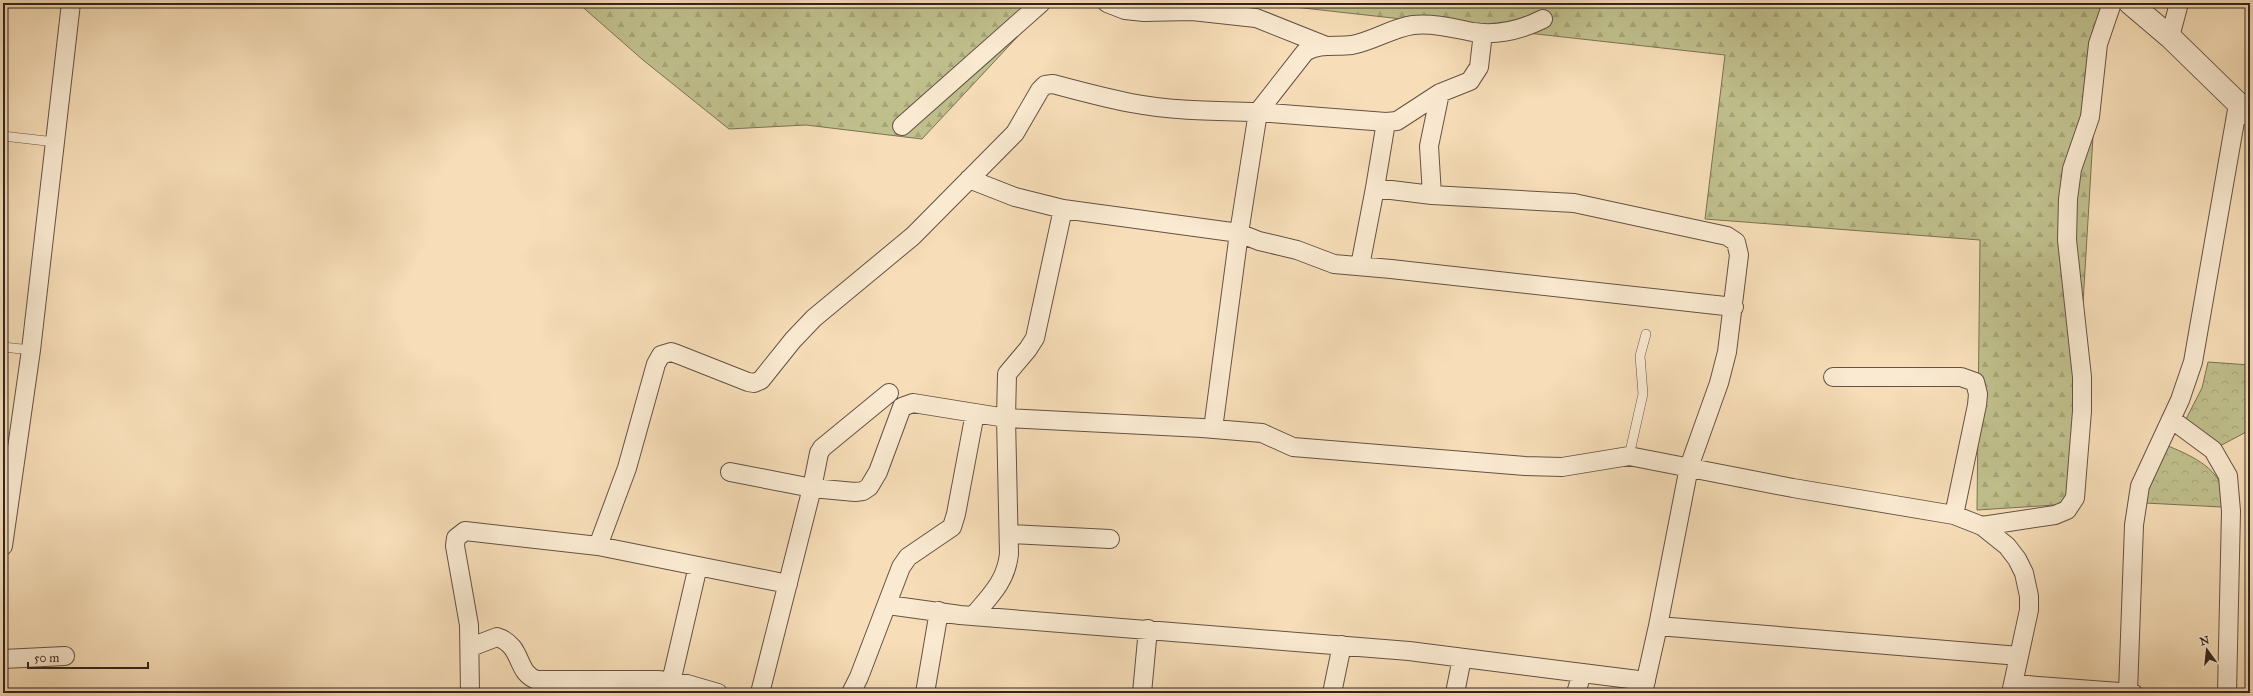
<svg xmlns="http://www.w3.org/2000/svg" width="2253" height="696" font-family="'IM FELL Great Primer',serif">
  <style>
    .forest { fill: url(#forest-firs); stroke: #7a7255 }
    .park { fill: url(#park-crowns); stroke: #7a7255 }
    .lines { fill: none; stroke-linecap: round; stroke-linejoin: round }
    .service-casing { stroke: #645244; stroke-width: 10 }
    .minor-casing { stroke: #645244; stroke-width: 20 }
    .tertiary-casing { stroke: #645244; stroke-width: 24 }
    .service { stroke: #faead1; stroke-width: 9 }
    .minor { stroke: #faead1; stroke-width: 18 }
    .tertiary { stroke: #faead1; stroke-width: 22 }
  </style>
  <defs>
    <pattern id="forest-firs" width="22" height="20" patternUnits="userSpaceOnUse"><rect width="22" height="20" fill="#c0c08d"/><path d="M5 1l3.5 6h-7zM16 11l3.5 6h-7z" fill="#a5a579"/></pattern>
    <pattern id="park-crowns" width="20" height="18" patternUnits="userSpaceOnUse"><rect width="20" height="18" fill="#c0c08d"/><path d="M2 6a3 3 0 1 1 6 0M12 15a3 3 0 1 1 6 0" fill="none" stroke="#a5a579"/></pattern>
  </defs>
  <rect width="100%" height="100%" fill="#f7deb8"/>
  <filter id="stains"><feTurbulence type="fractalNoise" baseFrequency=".005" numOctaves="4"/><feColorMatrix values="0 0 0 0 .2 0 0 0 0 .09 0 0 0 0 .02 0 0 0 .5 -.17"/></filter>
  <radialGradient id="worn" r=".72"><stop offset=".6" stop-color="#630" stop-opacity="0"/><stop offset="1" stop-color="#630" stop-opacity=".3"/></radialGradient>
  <!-- forest -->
  <path class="forest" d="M578,3H1049L922,139L806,125L729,129L643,60Z
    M1258,3H2101L2071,504L1977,510L1980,240L1705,219L1725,55Z"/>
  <!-- park -->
  <path class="park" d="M2208,362L2250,365V430L2214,449L2185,421L2202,388Z
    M2166,445C2187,454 2218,466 2223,492C2224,496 2222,503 2222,507L2145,503L2148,480Z"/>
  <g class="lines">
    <!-- service casing -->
    <g class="service-casing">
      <path id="service" d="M3,136L55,142
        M3,347L31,350
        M1629,456L1643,394L1640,356L1646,334"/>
    </g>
    <!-- minor casing -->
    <g class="minor-casing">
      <path id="minor" d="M1107,3L1125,10L1144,12L1192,11L1256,18L1324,45
        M2170,37L2179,3
        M902,126L1041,3
        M969,179L1015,197L1063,209L1239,233L1259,241L1297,250L1334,264L1391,269L1734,307
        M1375,188L1432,195L1574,203L1727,236L1736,242L1739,255L1727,352L1719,383L1689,467L1658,626L1643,693
        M1432,195L1429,146L1440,93
        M1360,266L1375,188L1386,122
        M1833,377H1961L1975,382L1978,394L1977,405L1954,515
        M2171,419L2213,450L2228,476L2231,511L2227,693
        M1213,429L1239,233L1258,112L1386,122L1397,121L1440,93L1470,81L1479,67L1483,33
        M730,472L812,488L855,492L863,491L869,487L878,472L902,407L913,403L1006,418L1202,428L1262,433L1293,447L1525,466L1562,467L1629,456L1793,488L1954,515L1982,526L2007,546L2017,559L2024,573L2029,596V610L2011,693
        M1982,526L2055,515L2067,510L2075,498L2082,411V377L2067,240L2068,199L2072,169L2090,117L2098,44L2112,3
        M1009,534L1110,539
        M3,546L31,350L71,3
        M598,546L627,468L656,364L661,355L671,352L677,354L748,382L754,383L761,380L793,340L814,318L913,236L1015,133L1040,90L1045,85L1053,84C1079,91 1105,98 1131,103C1173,111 1216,111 1258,112L1305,52C1319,43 1335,47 1352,45C1373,41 1392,28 1413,25C1433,23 1453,28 1473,32C1498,36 1521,30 1543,19
        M888,605L960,615L1409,651L1646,681
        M974,615C991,595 1006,581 1009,554L1006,418L1007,374L1028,349L1035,338L1063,209
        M1658,626L2019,656
        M471,647L497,637C524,646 515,673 537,680H658L687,684L718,693
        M3,659L65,656
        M671,682L698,566
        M2013,684L2133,693
        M2128,692L2134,525L2140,486L2180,400L2193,362L2238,104
        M470,693L469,625L455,546L456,538L465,531L598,546L788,584
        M760,693L812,488L819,453L822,448L889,393
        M851,693L859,677L901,567L908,557L952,527L956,514L975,413
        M925,693L939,611
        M1142,693L1148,629
        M1332,693L1342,645
        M1455,693L1462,658
        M1576,693L1582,673"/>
    </g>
    <!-- tertiary casing -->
    <g class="tertiary-casing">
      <path id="tertiary" d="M2130,3L2170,37L2250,115"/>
    </g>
    <!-- service -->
    <use href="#service" class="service"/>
    <!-- minor -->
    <use href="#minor" class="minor"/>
    <!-- tertiary -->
    <use href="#tertiary" class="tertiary"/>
  </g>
  <!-- margin -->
  <rect width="2253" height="696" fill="none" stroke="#f7deb8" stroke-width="16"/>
  <rect x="4" y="4" width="2245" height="688" fill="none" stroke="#33241d" stroke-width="2"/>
  <rect x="8" y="8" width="2237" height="680" fill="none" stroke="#33241d"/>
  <!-- north arrow -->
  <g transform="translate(2207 650) rotate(345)" stroke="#faead1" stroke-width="3" paint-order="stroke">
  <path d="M0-3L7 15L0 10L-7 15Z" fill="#33241d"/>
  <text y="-6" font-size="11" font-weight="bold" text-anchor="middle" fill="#33241d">N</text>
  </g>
  <!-- scale -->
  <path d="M28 662v6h120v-6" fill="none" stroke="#33241d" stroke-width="2"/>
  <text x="34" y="662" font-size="12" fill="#33241d" stroke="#faead1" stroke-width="3" paint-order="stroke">50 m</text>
  <rect width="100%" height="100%" filter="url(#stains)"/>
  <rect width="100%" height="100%" fill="url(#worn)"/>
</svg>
